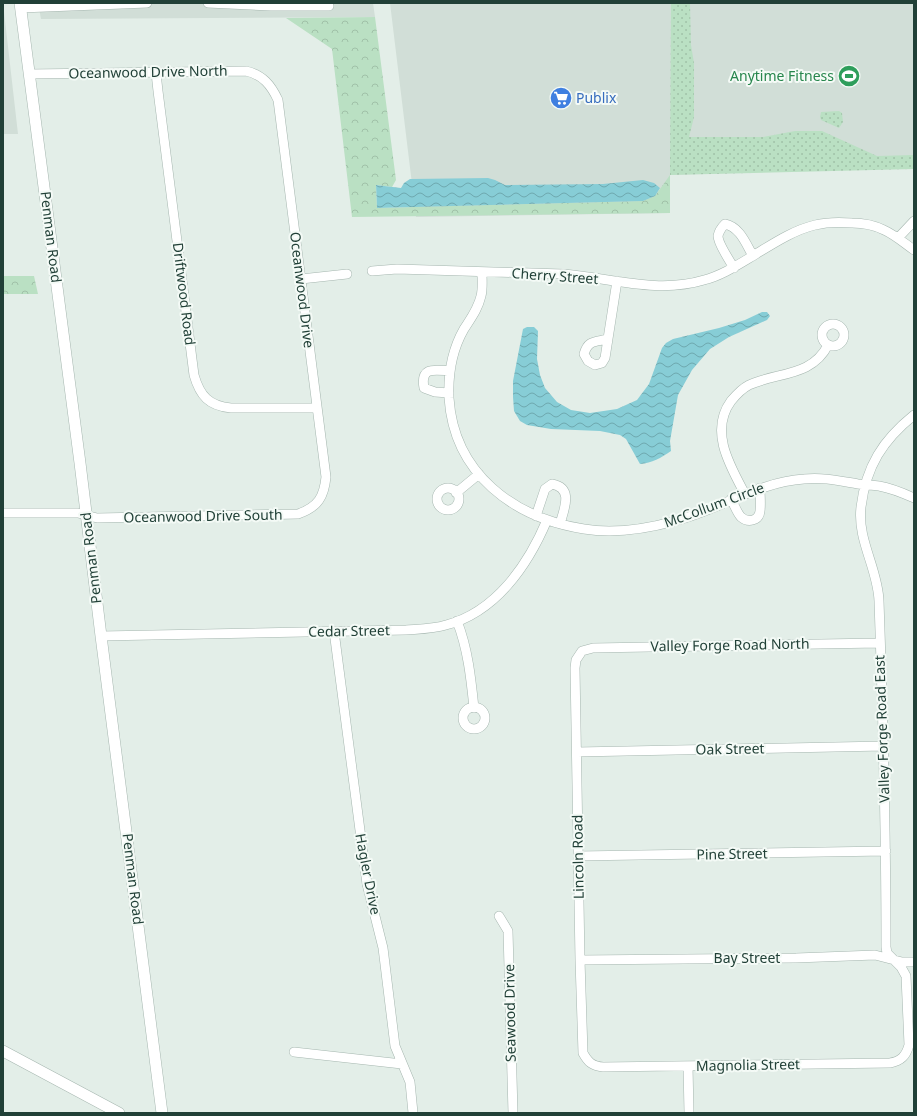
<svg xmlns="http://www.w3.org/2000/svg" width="917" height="1116" font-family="'Noto Sans',sans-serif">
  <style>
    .built { fill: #d1ded7 }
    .grass { fill: url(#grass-dots) }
    .forest { fill: url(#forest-crowns) }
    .water { fill: url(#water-waves) }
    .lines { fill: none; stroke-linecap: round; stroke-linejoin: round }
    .minor-casing { stroke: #a5b6af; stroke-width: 10 }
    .tertiary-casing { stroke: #a5b6af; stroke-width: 12 }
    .minor { stroke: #fff; stroke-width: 9 }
    .tertiary { stroke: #fff; stroke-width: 11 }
    .labels { text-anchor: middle; stroke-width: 4; stroke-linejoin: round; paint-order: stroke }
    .street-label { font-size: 14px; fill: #214037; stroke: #f4faf6 }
    .leisure-label { font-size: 14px; fill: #27864d; stroke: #f4faf6; text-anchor: end }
    .shop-label { font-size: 14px; fill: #366cbe; stroke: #f4faf6; text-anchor: start }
  </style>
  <defs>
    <pattern id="grass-dots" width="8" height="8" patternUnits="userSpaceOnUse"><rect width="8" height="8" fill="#bae0c3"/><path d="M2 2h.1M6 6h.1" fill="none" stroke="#a0c1a8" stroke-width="1.8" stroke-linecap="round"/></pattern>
    <pattern id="forest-crowns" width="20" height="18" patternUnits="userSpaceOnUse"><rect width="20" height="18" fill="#bae0c3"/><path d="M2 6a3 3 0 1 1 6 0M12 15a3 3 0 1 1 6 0" fill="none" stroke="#a0c1a8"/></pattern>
    <pattern id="water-waves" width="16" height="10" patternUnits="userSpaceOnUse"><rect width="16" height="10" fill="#87cdd6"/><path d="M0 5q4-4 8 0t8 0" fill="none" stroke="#6ea8ae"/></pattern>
  </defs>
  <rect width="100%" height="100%" fill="#e3eee8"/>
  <!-- built -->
  <path class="built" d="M3,3L18,134H3Z
    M38,3H373L375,17L41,19Z
    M390,3H914V166L670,175V213L416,217Z"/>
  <!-- grass -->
  <path class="grass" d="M671,3H690L691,45L694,63V117L689,137H763L795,131H822L877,156L914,155V169L670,175Z
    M839,111L842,113L843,122L839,128L821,120L820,117L821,112Z"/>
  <!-- forest -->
  <path class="forest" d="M375,17L396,180L392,187L376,185L377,208L643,201L655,196L670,175V213L352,217L332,49L286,18Z
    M3,276H34L38,294H3Z"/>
  <!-- water -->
  <path class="water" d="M488,178L495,180L505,185L603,184L643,180L654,183L660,188L655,196L643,201L377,208L376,185L401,188L404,183L410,179Z
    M762,312H767L770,316L767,320L729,337L710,349L692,370L678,395L670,441L671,451C661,458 652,463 640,464L626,439L620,435L600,431L551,429L527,425L520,421L514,411L513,397V381L523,329L527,327H534L538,331L537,359L540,375L545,388L557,402L571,410L590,413L617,409L637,400L649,384L662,348L666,343L673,339L719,328L745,320Z"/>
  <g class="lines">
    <!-- minor casing -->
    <g class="minor-casing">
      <path id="minor" d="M208,3L271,6H329
        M21,8L147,3
        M156,73L158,91L194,375C200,396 209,406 231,408H317
        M898,238L914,221
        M734,268C730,261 718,244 718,236C719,231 722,227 725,224C740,227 746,244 753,256
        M372,271L397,269L563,274C611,278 658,294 704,280C723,275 739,264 756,254C774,243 794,230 815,225C827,222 840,222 852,223C862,223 874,225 884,230C895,235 904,243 914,250
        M482,272C482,280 483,289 481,296C478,309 471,318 464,329C452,350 448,375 449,398C454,474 514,518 584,529C614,534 646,529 675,521C719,510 758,482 804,479C823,477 840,481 858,484C865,485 872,485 879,486C890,488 903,493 914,498
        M301,279L347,274
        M822 335a11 11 0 1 1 22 0a11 11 0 1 1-22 0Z
        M608,339C595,342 588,340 584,354L588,361L595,365L602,363L605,358L617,281
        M449,393L435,392L424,388C420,366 435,370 450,371
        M437 499a11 11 0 1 1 22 0a11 11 0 1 1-22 0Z
        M456,493L479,474
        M745,494C730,466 709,431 731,401C736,395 743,388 749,385C777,372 812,377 828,345
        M731,499C734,504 737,513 741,517C748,523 759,521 760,511C761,504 760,496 760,488
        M3,513H78L97,518L298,514C318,507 324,497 326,477L278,100C271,85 263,75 246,71L30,74
        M536,516L545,489L552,484C574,488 564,509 560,524
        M457,621C468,649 471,679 474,708
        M334,631L367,884L383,948L395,1046L410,1082L413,1113
        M101,636L406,630C419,629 433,629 446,625C496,612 528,565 547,520
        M879,643L593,648L582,651L576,660L575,668L580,960L583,1053C588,1062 592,1066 603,1067L890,1063C901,1061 906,1056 909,1045L906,976L901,967L887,953L886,947C886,831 883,716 879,601C878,569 857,540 861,507C866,466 883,440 914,415
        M463 718a11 11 0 1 1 22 0a11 11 0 1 1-22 0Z
        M577,752L884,746
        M578,856L886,851
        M499,916L508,931L513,1113
        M580,960L796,958L875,955L902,962H914
        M294,1052L402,1064
        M688,1066L689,1113"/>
    </g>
    <!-- tertiary casing -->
    <g class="tertiary-casing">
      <path id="tertiary" d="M20,3L80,463L101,636L162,1113
        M3,1051L119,1113"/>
    </g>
    <!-- minor -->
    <use href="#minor" class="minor"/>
    <!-- tertiary -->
    <use href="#tertiary" class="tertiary"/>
  </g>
  <!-- icons -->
  <defs>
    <g id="stadium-disc" transform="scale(1.15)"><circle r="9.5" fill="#2e9e5b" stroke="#f4faf6"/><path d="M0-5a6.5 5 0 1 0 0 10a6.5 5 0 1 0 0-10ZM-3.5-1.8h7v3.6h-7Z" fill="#fff"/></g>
    <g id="supermarket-disc" transform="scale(1.15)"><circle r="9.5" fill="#3f7fe0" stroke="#f4faf6"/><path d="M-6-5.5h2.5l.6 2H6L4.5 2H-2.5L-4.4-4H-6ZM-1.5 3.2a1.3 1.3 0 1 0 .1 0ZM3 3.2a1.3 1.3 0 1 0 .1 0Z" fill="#fff"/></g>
  </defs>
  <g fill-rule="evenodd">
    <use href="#stadium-disc" x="849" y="76"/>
    <use href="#supermarket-disc" x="561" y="98"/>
  </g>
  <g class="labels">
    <!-- street labels -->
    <g class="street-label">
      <text transform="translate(148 72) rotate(-1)" y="5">Oceanwood Drive North</text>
      <text transform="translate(51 237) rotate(83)" y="5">Penman Road</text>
      <text transform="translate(555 276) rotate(4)" y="5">Cherry Street</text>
      <text transform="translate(302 290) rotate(83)" y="5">Oceanwood Drive</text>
      <text transform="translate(184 294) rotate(83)" y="5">Driftwood Road</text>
      <text transform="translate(714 505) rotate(-20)" y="5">McCollum Circle</text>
      <text transform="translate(203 516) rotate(-1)" y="5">Oceanwood Drive South</text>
      <text transform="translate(91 558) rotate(-97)" y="5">Penman Road</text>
      <text transform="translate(349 631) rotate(-1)" y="5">Cedar Street</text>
      <text transform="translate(730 645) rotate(-1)" y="5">Valley Forge Road North</text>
      <text transform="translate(882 729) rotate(-92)" y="5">Valley Forge Road East</text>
      <text transform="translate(730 749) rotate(-1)" y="5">Oak Street</text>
      <text transform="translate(732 854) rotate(-1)" y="5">Pine Street</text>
      <text transform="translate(578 857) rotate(-91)" y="5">Lincoln Road</text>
      <text transform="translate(368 874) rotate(79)" y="5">Hagler Drive</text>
      <text transform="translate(133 879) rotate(83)" y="5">Penman Road</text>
      <text x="747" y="963">Bay Street</text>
      <text transform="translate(510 1013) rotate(-91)" y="5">Seawood Drive</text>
      <text transform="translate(748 1065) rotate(-1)" y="5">Magnolia Street</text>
    </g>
    <!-- leisure labels -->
    <g class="leisure-label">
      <text x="834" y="81">Anytime Fitness</text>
    </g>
    <!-- shop labels -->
    <g class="shop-label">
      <text x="576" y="103">Publix</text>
    </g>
  </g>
  <!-- border -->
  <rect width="917" height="1116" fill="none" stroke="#214037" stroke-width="8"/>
</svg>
